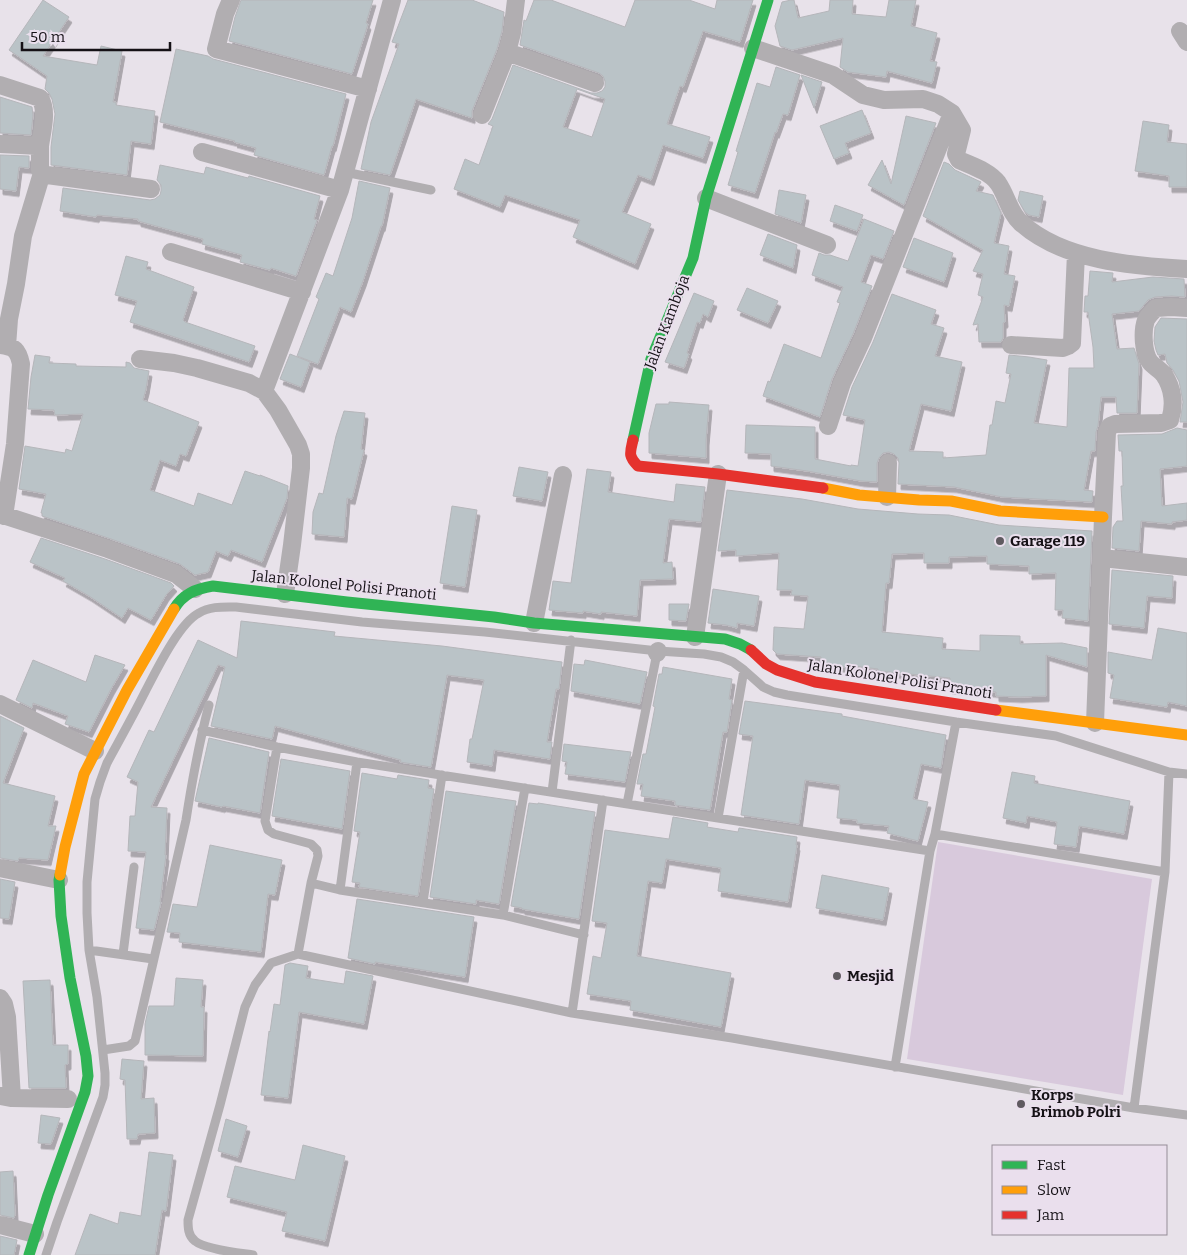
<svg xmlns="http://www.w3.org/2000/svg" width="1187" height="1255" font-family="Bitter,serif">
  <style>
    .green { fill: #d8c9dc }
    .building { fill: #bac3c7; stroke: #b5b6ba; fill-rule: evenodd; filter: url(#shadow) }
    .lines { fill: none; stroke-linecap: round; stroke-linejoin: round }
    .lane { stroke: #b1aeb1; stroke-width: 9 }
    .street { stroke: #b1aeb1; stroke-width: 18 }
    .fast { stroke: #30b455; stroke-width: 11 }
    .slow { stroke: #ff9f0a; stroke-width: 11 }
    .jam { stroke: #e5322d; stroke-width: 11 }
    .poi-dot { fill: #5f5a60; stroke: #eadfed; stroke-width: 2 }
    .labels { text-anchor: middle; stroke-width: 4; stroke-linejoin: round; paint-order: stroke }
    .street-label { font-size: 15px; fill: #151116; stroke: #eadfed }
    .poi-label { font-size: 15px; font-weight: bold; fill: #151116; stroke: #eadfed; text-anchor: start }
  </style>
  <defs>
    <filter id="shadow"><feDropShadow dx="3" dy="5.5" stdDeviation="0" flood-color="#0004"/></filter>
  </defs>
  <rect width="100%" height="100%" fill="#e8e2ea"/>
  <!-- green -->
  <path class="green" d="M938,842L1152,879L1123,1095L907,1059Z"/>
  <!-- building -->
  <path class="building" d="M43,0L69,17L43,56L97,65L101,46L122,51L113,102H116V105L155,111L151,144L131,141L127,175L51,165V147L55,114L52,99L49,93L45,89L47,76L9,50Z
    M241,0H373L366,23L368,24L352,74L229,41L235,17Z
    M408,0H472L504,12L502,31L497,49L472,111V118L416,99L390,175L361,169L371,122L399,44L392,42Z
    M534,0H551L625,27L635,0H689L715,9L717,0H753L740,42L703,31L683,87L680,86L667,124L710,137L703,158L663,145L651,180L638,175L622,212L651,224L635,264L573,237L580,220L505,195L500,207L454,189L465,159L479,165L493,126L488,124L492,119L513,65L591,93H597L602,91L605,87V81L603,76L599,73L520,45L524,20L526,21ZM577,89L605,99L592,137L563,127Z
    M791,0H794L798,18L829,11L830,0H853L852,14L886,17L889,0H916L911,26L937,33L930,61L937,62L932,83L887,71L886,77L848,72L840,67L843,38L792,50L780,46L775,26L782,2Z
    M176,49L208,56L213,59L346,94L333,146H332L324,175L254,155L256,148L234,142L235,141L160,122Z
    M776,67L800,75L788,115L783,114L776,133L775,132L755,193L728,185L738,152L736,151L757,83L770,87Z
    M801,75L822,82L814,108Z
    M0,97L32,107L33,115L31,135L0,133Z
    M862,110L871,133L845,143L849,153L834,159L820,126Z
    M906,116L936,123L904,205L868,185L882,160L891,184Z
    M1143,121L1169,125L1167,142L1187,144V187H1169V176L1135,171Z
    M0,155L29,156V168L19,167L16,191L0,189Z
    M944,162L949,164L955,170L981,182L976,191L993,195L1001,213L994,243L1009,246L1004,274L1015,276L1009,306L1004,305L1005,322L1003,323V338L1001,342H979L978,324L973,325L983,297L978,295L983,274L973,271L983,250L923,216Z
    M160,165L204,174L206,167L248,178L249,176L320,196L314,219L317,220L296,276L271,268L270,270L240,262L242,255L202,244L203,239L138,221V219L97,215L96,217L60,211L63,188L150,200L155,199L160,195L161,191V185L157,180Z
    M359,181L390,188L382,226H381L363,281L351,312L340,307L318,364L297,356L319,299L316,297L326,273L333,276L352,218Z
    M779,190L806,195L801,223L775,214Z
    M1020,191L1043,196L1039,217L1029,215L1025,212L1018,200Z
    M835,205L863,215L857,231L830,221Z
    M864,219L894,231L883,259L871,255L861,282L872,286L853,334L832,379L820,417L763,396L768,381L770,382L784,344L821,358L840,303L837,302L843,287L812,275L819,253L824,255H830L848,261Z
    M768,234L797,245L793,268L760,255Z
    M914,238L953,253L944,282L903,267Z
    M126,256L148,262L146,269L194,287L183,320L185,322L255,346L249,362L130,322L137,301L115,295Z
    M1090,271L1113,273L1112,282L1153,277L1184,279L1185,297L1172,296L1155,297L1148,300L1139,311L1112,314L1117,349L1134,348L1139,364L1137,413H1117L1116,397H1101L1098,426L1096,432L1095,451H1091L1084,490L1093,491L1092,502L1002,497L954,487L898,484L899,463L898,458L894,454L889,452L883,453L879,458L877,463V482L861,481L807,471L771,466V454L745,453L746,425L815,427V459L851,466V465L858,466L865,420L843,415L852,387L873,342L892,294L936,310L931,324L944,328L935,356L962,362L951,411L921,404L909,451L943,452V458L986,455L990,425H992L996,401L1005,403L1011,374L1006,373L1009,355L1029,357L1047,360L1034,423L1067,427L1069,368H1094L1093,347L1088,312H1084L1085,296H1088Z
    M747,288L778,301L768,323L737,310Z
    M694,293L714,301L708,317L703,314L700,323L697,322L687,353L689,354L684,368L665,362Z
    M1161,318L1187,319V422H1180L1183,402L1179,381L1173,370L1167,363L1165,354L1158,355L1156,350L1154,341L1155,327Z
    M290,354L310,362L301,387L280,379Z
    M35,355L50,357L49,363L76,364V366L126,367V362L130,363L134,368L149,371L146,389L143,400L199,422L186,456L180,454L176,466L160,460L150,490L194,506L198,493L232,505L245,471L260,476V475L288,486L287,498L262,562L231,550L228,556L216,551L208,572L195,575L180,564L111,539L42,516V513H41L46,494L19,489L25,446L65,453L66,449L72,451L83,414L55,415L54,410L28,409L31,377Z
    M669,402L709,405L706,440V458L649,453V433L656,404H669Z
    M344,411L365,413L361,449L364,450L352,499L347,498L344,537L312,534L313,512L319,493L323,494L336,436Z
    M1177,428L1187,430V466L1160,469L1162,506L1187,503V520L1172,522V524L1141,521L1139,551L1112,548L1113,527L1117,521H1123L1121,486H1123L1122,451H1119L1118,435L1162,434Z
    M519,467L548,472L542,501L513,496Z
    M587,469L611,472L608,492L674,502L676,484L705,487L701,522L669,519L663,563L672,562L673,579L640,580L637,616L601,612V614L583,611V613L549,610L553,581L571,583Z
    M727,490L802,499L858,509L918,514L949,515L999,525L1092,531L1088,621L1062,618L1063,610H1055L1056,573L1029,574V566L987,564V556L949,557V563H924V553L892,554L889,583H886L882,632L943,638L942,649L980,651V635L1020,636V644L1062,643L1087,648V667L1046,655V696L1019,697L996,696V692L949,688L950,678L878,671V669L846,665L845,667L821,665V657L777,654L773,650L774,627L804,629L808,596L791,595L792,590H777L779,553L736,556V550L718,551Z
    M452,506L477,510L465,587L440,583Z
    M41,538L105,559L171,583L174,586L166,595L151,620L128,608L122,618L89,596L63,581L65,578L30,562Z
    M1112,570L1173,576L1172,598L1147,596L1144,628L1109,624Z
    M713,589L759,596L754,626L737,623V628L726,625L708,623Z
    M669,604H689L686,621L669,620Z
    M241,621L335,632L334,636L442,646L562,662L559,689H556L547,742H552L550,759L494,750L492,766L467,762L470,739H472L484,680L447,675L431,767L400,762L401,760L275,726L272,739L211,726L225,667L218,665L151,807L167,808L165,855H166L160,902H161L154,930L136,928L146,852L128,851L130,816H135L138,782L127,777L149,730L154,732L198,640L237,658Z
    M1158,628L1187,633V706L1168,702L1167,707L1110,698L1114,675L1108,673V652L1152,660Z
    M95,655L125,665L111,689L89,732L65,724L68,716L33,703L32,708L16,700L33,660L86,682Z
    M585,660L647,672L640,704L571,691L574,664L584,665Z
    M663,667L732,679L729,699L732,700L727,732H723L710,810L675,805V801L641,796L643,784H637L643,754H646L655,707L653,706L659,674H662Z
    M745,701L842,714V716L946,735L941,768L921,764L913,799L928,802L918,841L887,833L889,826L857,823V820L837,818L840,785L805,780L799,824L741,815L753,736L739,734Z
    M0,716L24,728L3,783L55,796L48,826H56L48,860L19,858L18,861L0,858Z
    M209,738L269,752L260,813L223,806L222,807L195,801Z
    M564,744L631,752L625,782L565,774L567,762L562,761Z
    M281,759L350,771L342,829L272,816Z
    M1012,772L1035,776L1034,783L1130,801L1124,834L1079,826L1076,847L1054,844L1057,822L1027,816L1026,823L1003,818Z
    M362,773L397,779L398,775L429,780L428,788L434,789L418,896L359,887L360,883L352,882L360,832L354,831Z
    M446,791L516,801L499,904L476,900V904L430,897Z
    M529,803L538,804V803L595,812L579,919L522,909V908L511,906Z
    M673,817L708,823L707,827L738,832L739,828L797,837L796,845H797L788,902L718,891L721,868L666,859L662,883L648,881L637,956L731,973L721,1027L630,1010L631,1001L587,994L593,956L601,958L607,923L592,921L605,830L669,839Z
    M210,845L282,860L275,895L268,894L261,952L179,942L180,933L167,932L173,904L197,907Z
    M822,875L889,888L883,920L816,908Z
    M0,879L15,882L9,919L0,918Z
    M357,899L474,917L465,977L375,962V964L348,958Z
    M290,963L308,966L306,978L344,984L346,971L373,976L364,1024L299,1012L288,1098L261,1095L269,1031L270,1032L274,1004L280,1005L285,965Z
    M176,978L203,980L201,1007H204L203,1056L145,1055V1024L149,1006H174Z
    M50,980L53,1045H68V1064L65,1065L66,1088H29L23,981Z
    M122,1059L144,1061L141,1099L154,1098L155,1133L138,1134L137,1139H127L125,1080L120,1079Z
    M41,1115L60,1118L51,1144L38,1143Z
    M226,1119L247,1126L238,1157L218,1151Z
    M303,1145L345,1156L325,1241L282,1231L287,1212L227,1197L235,1166L295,1180Z
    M149,1152L173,1155L166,1211L162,1210L155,1255H75L90,1214L118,1224L120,1212L141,1216Z
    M13,1171L15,1215L14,1218L0,1215V1172Z
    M0,1236L17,1240L14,1255H0Z"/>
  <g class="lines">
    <!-- lane -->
    <path class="lane" d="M345,172L431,190
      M202,730L277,747L357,762L930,851
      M277,747L265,821L268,830L274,834L311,844L317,850L318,856L311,883L298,954
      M357,762L340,890L503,915L584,935
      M552,792L571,640
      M627,804L657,653
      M718,818L744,670
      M935,834L956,722
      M311,883L340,890
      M423,902L442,775
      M503,915L525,788
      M89,950L153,959
      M123,954L134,867
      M572,1013L603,800
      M103,1050L129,1046L135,1041L186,820C192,781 199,743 209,705
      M895,1067L930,851L935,834L1165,872
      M1134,1108L1165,872L1169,772
      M46,1255L57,1222L103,1097L105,1085V1073L97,997L89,950L87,913V882L95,799L100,782L107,763C120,739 133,716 145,692C156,671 179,623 199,613C210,606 224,607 236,607L362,622L485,632L658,651L704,654L721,657L733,662L744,670L763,687L774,692L787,695L956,722L1056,736L1169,772L1187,774
      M253,1255C240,1253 204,1249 195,1241C188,1236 188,1227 188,1220L220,1105L245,1007L255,985L271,963L298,954L572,1013L732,1038L1134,1108L1187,1115"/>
    <!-- street -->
    <path class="street" d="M231,0L225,14L216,49L368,89
      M1180,31L1187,42
      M753,48L833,75L863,95L884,100L923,99L938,104L952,113L962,130L956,154L959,160C972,166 989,171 998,183C1007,196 1009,212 1021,223C1063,261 1133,266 1187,269
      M507,52L595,83
      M0,85L40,98C48,111 42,131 40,146
      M482,115L507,52L512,33L516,0
      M0,144L40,146V170L42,173L47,175L151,189
      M202,152L340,190
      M706,198L827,245
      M171,252L302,292
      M0,345C15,347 18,350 21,364L15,444L4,516
      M1011,345L1063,348L1068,346L1072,343L1076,253
      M7,346L9,319L16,284L23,236L42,173
      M140,359L174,363L197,368L249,383L264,391L278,410L298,445L301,454V468L292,545L285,594
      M264,391L340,190L392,0
      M828,426L842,383L863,338L952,113
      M887,497L888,463
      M0,514L108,549L176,574L195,589
      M1102,558L1187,567
      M534,623L563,475
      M695,637L718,474
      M657,653L658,651
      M0,704L95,751
      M1095,723L1103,517L1107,432L1110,426L1115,424L1161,423L1170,420C1175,405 1173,388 1164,375C1161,370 1154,367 1150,362C1143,353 1142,331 1146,320C1148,316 1153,311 1156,308L1171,307L1187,308
      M0,868L59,880
      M0,998L4,1004L7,1017L12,1098
      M0,1096L12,1098L68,1099
      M0,1225L35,1234"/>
    <!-- fast -->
    <path class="fast" d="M633,440L651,359L693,258L706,198L768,0
      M174,609C183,594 195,589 213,586L347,602L494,617L534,623L725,639L740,644L751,650
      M29,1255L48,1195L85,1092L88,1076L86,1056L70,978L61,916L59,880L60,875"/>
    <!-- slow -->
    <path class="slow" d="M823,488L859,495L919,500L951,501L1000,511L1103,517
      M996,710L1187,735
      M60,875L65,847L84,774L127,690L174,609"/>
    <!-- jam -->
    <path class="jam" d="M633,440C630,453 628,456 638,466L718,474L823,488
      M751,650L766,664L777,670L815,682L996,710"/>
  </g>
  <!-- markers -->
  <g class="poi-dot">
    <circle cx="1000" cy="541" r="5"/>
    <circle cx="837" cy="976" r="5"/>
    <circle cx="1021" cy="1104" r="5"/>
  </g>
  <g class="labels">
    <!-- street labels -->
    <g class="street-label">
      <text transform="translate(667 322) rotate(-69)" y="5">Jalan Kamboja</text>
      <text transform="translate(344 585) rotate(6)" y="5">Jalan Kolonel Polisi Pranoti</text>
      <text transform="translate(900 679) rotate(9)" y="5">Jalan Kolonel Polisi Pranoti</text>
    </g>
    <!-- poi labels -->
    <g class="poi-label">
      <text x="1010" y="546">Garage 119</text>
      <text x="847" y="981">Mesjid</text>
      <text x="1031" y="1100">Korps<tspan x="1031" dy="17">Brimob Polri</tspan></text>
    </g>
  </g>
  <!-- legend -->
  <rect x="992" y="1145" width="175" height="90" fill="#eadfed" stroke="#958d97"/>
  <rect x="1002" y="1161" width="25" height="8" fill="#30b455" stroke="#958d97"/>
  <text x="1037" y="1170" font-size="15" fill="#151116">Fast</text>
  <rect x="1002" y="1186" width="25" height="8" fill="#ff9f0a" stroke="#958d97"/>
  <text x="1037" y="1195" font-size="15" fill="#151116">Slow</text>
  <rect x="1002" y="1211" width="25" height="8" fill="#e5322d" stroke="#958d97"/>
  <text x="1037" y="1220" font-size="15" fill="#151116">Jam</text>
  <!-- scale -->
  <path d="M22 42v8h148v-8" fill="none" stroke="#151116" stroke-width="2.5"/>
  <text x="30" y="42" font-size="15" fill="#151116" stroke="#eadfed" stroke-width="4" paint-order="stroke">50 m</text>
</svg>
